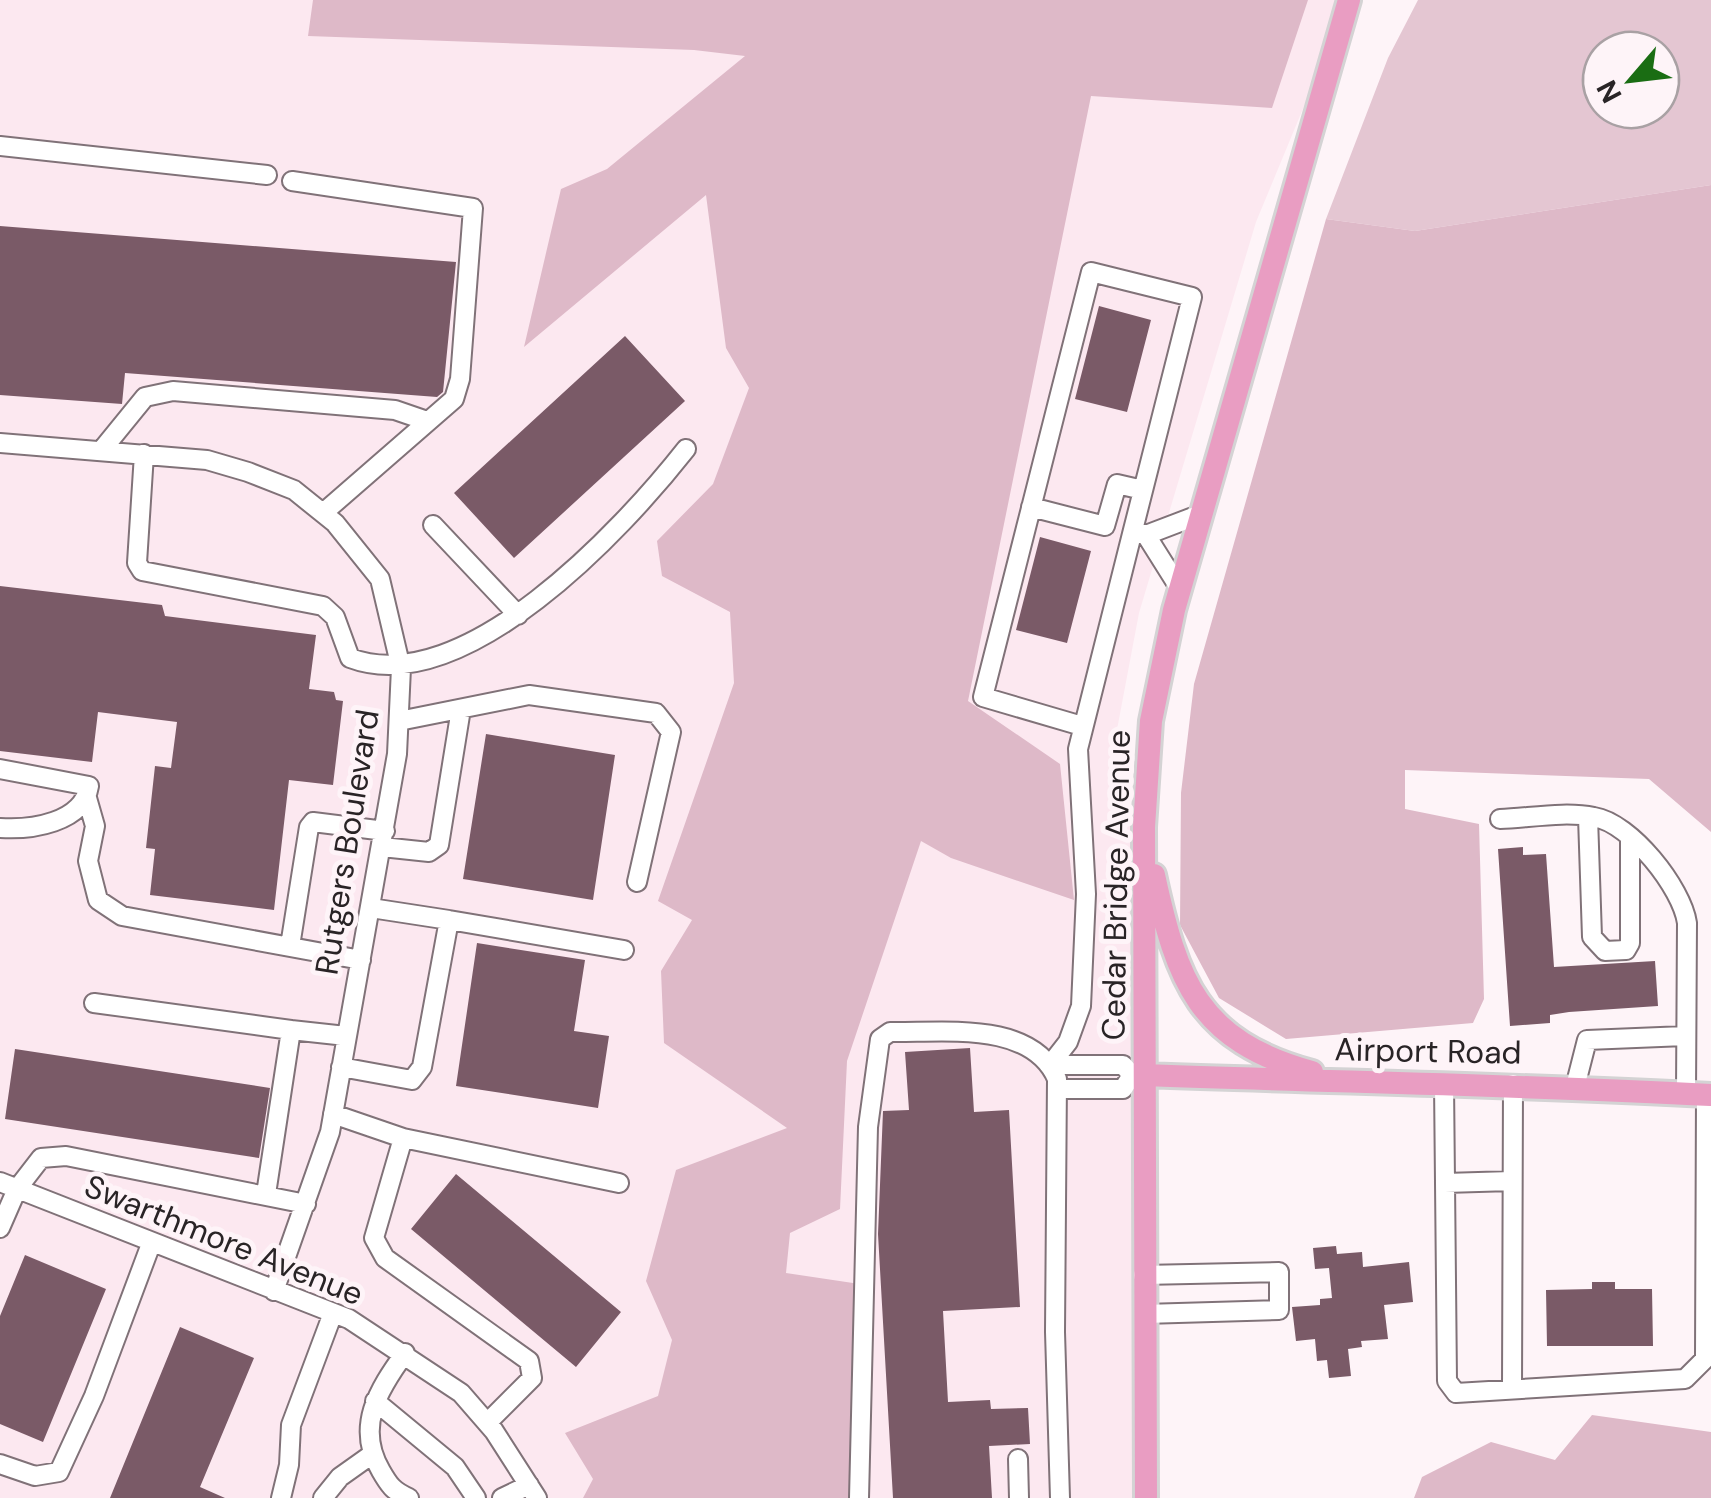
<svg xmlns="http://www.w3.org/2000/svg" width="1711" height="1498" font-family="'DM Sans',sans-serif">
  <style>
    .built { fill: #fce8f0 }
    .green { fill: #e4c6d2; fill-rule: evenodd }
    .forest { fill: #deb9c8 }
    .building { fill: #7a5a67 }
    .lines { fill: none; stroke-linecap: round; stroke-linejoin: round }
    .minor-casing { stroke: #807278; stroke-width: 22 }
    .major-casing { stroke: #d4d3d4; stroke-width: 28 }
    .minor { stroke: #fff; stroke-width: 18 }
    .major { stroke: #e99dc2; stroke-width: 22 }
    .labels { text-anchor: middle; stroke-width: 10; stroke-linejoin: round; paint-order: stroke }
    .street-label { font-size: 32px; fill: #292426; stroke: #fef4f8 }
  </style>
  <rect width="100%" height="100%" fill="#fef4f8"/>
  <!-- built -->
  <path class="built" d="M0,0H1348L1256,222L1139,613L1109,772L1144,827L1147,1498H0Z"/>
  <!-- green -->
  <path class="green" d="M1418,0H1711V185L1415,231L1326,219L1388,58ZM1601,50H1661V110H1601Z"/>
  <!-- forest -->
  <path class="forest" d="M313,0H1308L1272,108L1091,96L968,701L1060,764L1074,900L951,858L921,841L847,1061L840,1209L790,1233L786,1273L873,1286L862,1498H583L593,1479L565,1433L658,1396L672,1340L646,1281L676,1170L787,1128L664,1043L661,971L692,920L658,901L734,683L730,612L662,576L657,541L713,484L749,388L726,348L706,195L524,347L561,189L607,169L745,56L694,50L308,36Z
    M1711,185V832L1649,779L1405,770V809L1479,824L1484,999L1473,1023L1286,1039L1219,998L1180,925L1181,793L1194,684L1326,219L1415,231Z
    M1592,1415L1711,1432V1498H1414L1422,1477L1491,1442L1555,1460Z"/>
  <!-- building -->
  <path class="building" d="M0,226L456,262L443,392L437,397L125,373L122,404L0,395Z
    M1099,306L1151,320L1127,412L1075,399Z
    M625,336L685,401L514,558L454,493Z
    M1040,537L1091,551L1067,643L1016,630Z
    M0,586L162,605L165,616L316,635L309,689L334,692L336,700L343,701L333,785L289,780L274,910L150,895L155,849L146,848L155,766L171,768L177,722L98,712L92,762L0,751Z
    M486,734L615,755L593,900L463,879Z
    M1523,847V855L1546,854L1554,967L1655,961L1658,1006L1569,1012L1550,1015V1023L1510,1026L1498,849Z
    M477,943L585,960L574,1031L609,1036L598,1108L456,1086Z
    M970,1048L974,1112L1009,1110L1020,1307L943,1311L948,1402L990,1400L991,1409L1028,1408L1030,1444L989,1446L992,1498H893L878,1234L883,1111L909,1110L905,1052Z
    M15,1049L270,1088L259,1158L5,1119Z
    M456,1174L621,1312L576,1367L411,1229Z
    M1336,1246L1337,1254L1362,1252L1363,1267L1409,1262L1413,1302L1384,1305L1388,1339L1361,1341L1362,1347L1348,1349L1351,1376L1329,1378L1327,1360L1317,1361L1315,1339L1296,1341L1292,1307L1320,1305V1299L1332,1298L1329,1268L1315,1269L1313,1248Z
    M25,1255L106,1289L43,1442L0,1424V1316Z
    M1592,1282H1615V1289H1652L1653,1346H1547L1546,1290L1592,1289Z
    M180,1327L254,1358L200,1487L225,1498H110Z"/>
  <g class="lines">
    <!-- minor casing -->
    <g class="minor-casing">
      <path id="minor" d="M0,146L267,175
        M292,181L473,208L460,379L454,399L323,513
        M0,443L207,460L248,472L294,490L335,523L380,579L401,668L397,754L330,1132L274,1291
        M101,451L145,397L173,391L395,410L427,421
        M144,454L137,563L142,571L323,606L335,617L350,658C464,701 623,529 686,449
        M1031,507L1105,526L1117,484L1143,490
        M433,525L518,615
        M1146,535L1180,589
        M399,721L529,695L656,713L671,732L637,882
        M1082,726L983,697L1091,272L1192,297L1133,530
        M0,769L89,786C83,823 31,830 0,828
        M87,798L95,826L88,861L98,900L122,916L361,960
        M1588,817L1592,937L1605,951L1626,950L1630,943V839
        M1500,819C1529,818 1565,811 1594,817C1631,823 1682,888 1687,923L1686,1093
        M382,847L429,852L439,845L461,709
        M449,920L624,950
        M290,946L309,827L313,822L385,831
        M94,1003L291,1030
        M1050,1065L1068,1042L1081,1006L1086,894L1078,749L1133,530L1146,535L1201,514
        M1050,1065H1123L1132,1075H1145
        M341,1067L412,1080L422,1067L449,920L371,908
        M1444,1083L1447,1381L1456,1393L1685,1379L1705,1359L1706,1094
        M1575,1087L1587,1040L1685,1036
        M1060,1089H1123L1132,1075
        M333,1114L403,1138
        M0,1182L349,1319L461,1393L494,1431L537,1498
        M1445,1183L1512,1181
        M266,1194L291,1030L346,1036
        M0,1228L17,1189L41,1158L66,1156L306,1204
        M1143,1275L1279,1272V1310L1144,1314
        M405,1353C378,1390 355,1427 381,1471C389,1485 393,1491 409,1498
        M1512,1389L1513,1084
        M375,1401L455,1467L476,1498
        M487,1423L532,1378L529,1361L385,1258L374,1238L403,1138L619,1183
        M1018,1459L1019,1498
        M0,1464L35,1476L59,1472L94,1396L151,1244
        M281,1498L289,1465L291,1425L333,1313
        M323,1498L340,1477L371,1455
        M502,1498L529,1485
        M859,1498L868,1127L880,1039L890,1032C942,1033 1032,1020 1057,1079L1055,1332L1060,1498"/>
    </g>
    <!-- major casing -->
    <g class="major-casing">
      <path id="major" d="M1154,875C1177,981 1198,1041 1312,1072
        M1145,1075C1334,1082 1522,1085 1711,1095
        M1146,1498L1144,827L1151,721L1174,610L1349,0"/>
    </g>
    <!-- minor -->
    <use href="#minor" class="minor"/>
    <!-- major -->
    <use href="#major" class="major"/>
  </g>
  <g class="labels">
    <!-- street labels -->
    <g class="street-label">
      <text transform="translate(347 842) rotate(-81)" y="11">Rutgers Boulevard</text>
      <text transform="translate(1116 885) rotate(-89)" y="11">Cedar Bridge Avenue</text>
      <text transform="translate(1428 1051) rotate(1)" y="11">Airport Road</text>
      <text transform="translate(224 1240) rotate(22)" y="11">Swarthmore Avenue</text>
    </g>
  </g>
  <!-- north arrow -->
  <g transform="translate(1631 80) rotate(242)"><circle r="48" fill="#fef4f8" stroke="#a9a1a4" stroke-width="2.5"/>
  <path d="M0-8L18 38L0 25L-18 38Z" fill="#1a6d13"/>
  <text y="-15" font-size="28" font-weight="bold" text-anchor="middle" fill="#292426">N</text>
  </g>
</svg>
